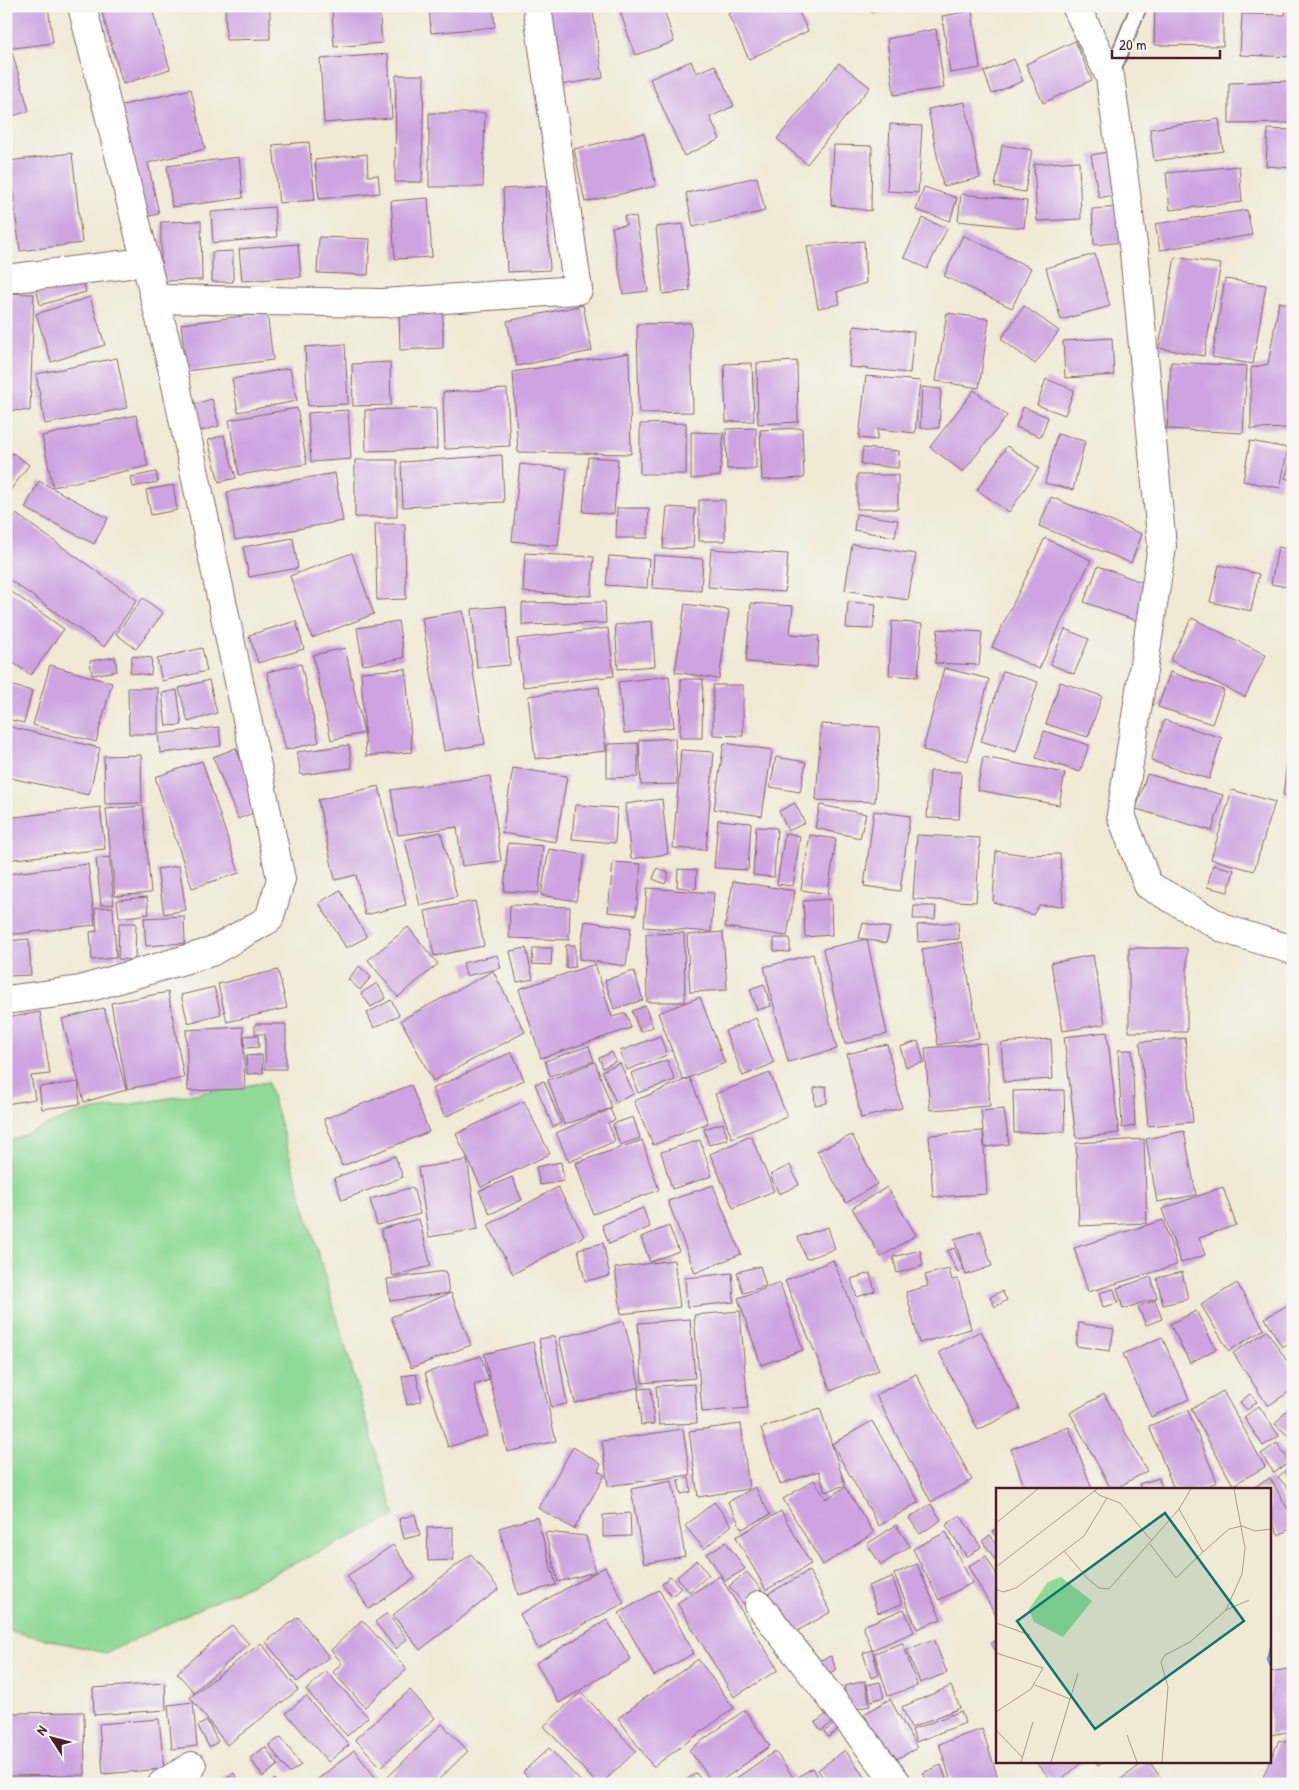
<svg xmlns="http://www.w3.org/2000/svg" width="1299" height="1790" font-family="'Patrick Hand',sans-serif">
  <style>
    .green { fill: #8fda96; stroke: #6c7c60 }
    .building { fill: #cda4e1 }
    .lines { fill: none; stroke-linecap: round; stroke-linejoin: round }
    .service-casing { stroke: #846666; stroke-width: 18 }
    .minor-casing { stroke: #846666; stroke-width: 30 }
    .service { stroke: #fff; stroke-width: 15 }
    .minor { stroke: #fff; stroke-width: 28 }
    .inset-river { fill: none; stroke: #6ba3da; stroke-width: 2.5 }
    .inset-road { fill: none; stroke: #ae9890; stroke-width: 1 }
    .view { fill: #0f766e; fill-opacity: 0.15; stroke: #0f766e; stroke-width: 2.5 }
    .inset-edge { fill: none; stroke: #4a1f2b; stroke-width: 2.5 }
  </style>
  <rect width="100%" height="100%" fill="#f6f6f2"/>
  <filter id="ink" filterUnits="userSpaceOnUse"><feTurbulence type="fractalNoise" baseFrequency=".02" numOctaves="2"/><feDisplacementMap in="SourceGraphic" scale="10" xChannelSelector="R" yChannelSelector="G"/><feConvolveMatrix kernelMatrix="1 2 1 2 8 2 1 2 1" color-interpolation-filters="sRGB"/></filter>
  <filter id="wash" filterUnits="userSpaceOnUse"><feTurbulence type="fractalNoise" baseFrequency=".0096" numOctaves="4" result="noise"/><feDisplacementMap in="SourceGraphic" scale="20" xChannelSelector="R" yChannelSelector="G"/><feGaussianBlur stdDeviation="1.12" result="paint"/><feColorMatrix in="noise" values="0 0 0 0 0 0 0 0 0 0 0 0 0 0 0 0 0 1.4 0 .05"/><feComposite in="paint" operator="in"/></filter>
  <g filter="url(#wash)">
    <rect width="100%" height="100%" fill="#f0e9d3"/>
    <!-- green -->
    <path class="green" d="M268,1082L395,1516L106,1653L6,1630V1142L77,1113Z"/>
    <g id="blocks">
      <!-- building -->
      <path class="building" d="M6,6H48L53,43L6,49Z
        M100,6H151L170,69L123,84Z
        M225,6H270V39L226,40Z
        M332,6H379L382,43L334,47Z
        M429,6H493L495,27L431,33Z
        M543,6H592L603,78L555,86Z
        M634,6H663L674,42L635,55L620,11Z
        M745,6H796L808,31L749,59L728,14Z
        M869,6H889L872,13Z
        M1155,6H1223V46L1154,45Z
        M1286,6H1293V57L1240,55L1242,14L1285,15Z
        M972,11L980,68L950,73L942,16Z
        M936,29L944,88L894,95L887,39Z
        M1075,41L1092,80L1043,103L1026,64Z
        M12,52L29,111L6,118V53Z
        M388,54L392,118L324,123L320,59Z
        M1014,59L1023,81L992,94L984,72Z
        M691,61L696,73L715,65L734,106L710,117L720,139L684,156L650,79Z
        M839,63L870,87L807,164L777,139Z
        M396,75H424L422,182H395Z
        M1293,81V123L1229,124V83Z
        M191,89L205,149L148,163L159,214L145,217L119,106Z
        M965,102L980,178L943,186L928,109Z
        M429,113H485L483,187H429Z
        M1219,119L1223,151L1154,161L1150,129Z
        M890,124L922,126L918,193L887,191Z
        M1268,129L1293,130V168L1266,166Z
        M644,133L656,186L585,202L574,149Z
        M309,142L315,200L279,203L273,145Z
        M834,145L872,146L871,211L831,205Z
        M1002,145L1032,150L1025,192L995,187Z
        M1113,151L1122,193L1099,198L1091,155Z
        M72,153L82,243L20,251L9,161Z
        M367,154L368,176L378,175L380,193L319,199L315,160Z
        M239,157L243,198L172,207L167,166Z
        M1079,161L1081,219L1037,221L1034,164Z
        M1239,166L1242,202L1170,210L1166,173Z
        M757,177L765,211L693,227L686,193Z
        M546,186L550,270L507,272L503,189Z
        M924,187L957,198L950,221L916,210Z
        M961,194L1027,201L1024,228L958,221Z
        M428,198L432,257L395,259L391,201Z
        M274,207L277,237L213,243L211,212Z
        M1120,207L1123,242L1094,245L1092,209Z
        M1247,210L1252,235L1160,250L1155,224Z
        M624,216L636,217L648,291L623,294L612,227L626,225Z
        M923,218L947,229L927,269L904,257Z
        M201,221L202,280L161,281V222Z
        M683,224L690,291L663,294L656,227Z
        M963,235L1031,268L1012,308L944,276Z
        M319,237L370,239L368,275L317,273Z
        M864,241L866,283L837,292L840,304L818,308L807,246Z
        M298,244L301,277L242,281L239,249Z
        M233,251V282H212V252Z
        M1095,254L1110,306L1061,320L1046,268Z
        M1175,257L1221,264L1204,356L1159,348Z
        M82,276L86,292L40,305L36,288Z
        M1225,279L1266,285L1253,364L1212,357Z
        M6,293L34,294L30,411L6,410Z
        M90,297L105,345L51,362L36,314Z
        M1279,302L1293,305V428L1251,429V368L1268,364Z
        M583,305L592,351L517,366L507,321Z
        M1024,306L1059,331L1035,364L1001,339Z
        M443,312V348L400,350L399,314Z
        M267,313L273,360L186,371L181,324Z
        M947,313L989,319L979,388L936,381Z
        M691,323L693,412L639,413L637,324Z
        M854,326L914,332L910,373L849,367Z
        M1112,338L1114,375L1065,378L1063,341Z
        M345,344L348,404L308,406L305,347Z
        M629,353L631,454L518,452L513,372Z
        M117,358L127,408L45,424L36,374Z
        M797,361L798,422L758,424L757,363Z
        M390,362L391,405L353,406L352,364Z
        M1171,362L1247,366L1243,433L1167,429Z
        M752,363L754,421L726,422L724,364Z
        M290,368L297,401L238,412L232,379Z
        M866,376L920,381L915,433L878,429L877,440L859,438Z
        M1046,379L1074,390L1065,415L1037,405Z
        M922,387L941,389L939,428H920Z
        M507,389L510,446L445,449L443,392Z
        M974,390L1007,416L963,472L930,447Z
        M212,399L219,426L194,433L187,406Z
        M1023,407L1048,417L1041,437L1016,427Z
        M297,408L307,464L239,475L229,420Z
        M436,408L437,449L366,451L365,410Z
        M348,410L351,459L311,462L308,413Z
        M136,415L148,466L53,487L42,436Z
        M686,423V474H640V424Z
        M756,428V469H727L726,429Z
        M802,428L804,478L762,480L760,430Z
        M691,432L724,433L720,476L691,479Z
        M1057,434L1085,441L1073,490L1045,483Z
        M224,435L236,478L219,482L208,440Z
        M1250,441L1288,448L1280,488L1243,481Z
        M1007,446L1039,468L1009,512L977,490Z
        M863,448L899,451L898,468L861,464Z
        M13,453L29,465L6,496V463Z
        M502,455L504,502L403,507L401,462Z
        M588,457L618,459L614,514L583,512Z
        M1293,457V481L1285,478Z
        M355,460H397V517H355Z
        M520,464L567,469L558,546L512,541Z
        M156,472L158,482L133,487L131,477Z
        M335,473L343,521L235,540L227,492Z
        M857,475H898V509H857Z
        M39,481L108,518L94,544L25,508Z
        M173,485L177,510L151,515L146,490Z
        M1051,497L1142,534L1131,563L1039,526Z
        M699,500H725V541H699Z
        M667,507L695,509L693,548L663,549Z
        M617,508H649L648,538H616Z
        M16,514L137,600L104,647L6,577V528Z
        M856,514L898,520L895,537L854,530Z
        M375,524H405L406,599L377,600Z
        M293,538L298,568L249,577L243,547Z
        M1045,538L1091,560L1039,669L992,647Z
        M852,544L916,554L908,600L845,590Z
        M1278,547L1293,550V588L1271,584Z
        M711,549L788,554L785,592L708,587Z
        M352,553L374,614L312,638L290,576Z
        M525,553L594,557L591,596L523,592Z
        M654,555L703,559L701,591L652,588Z
        M609,556L649,559L647,588L606,585Z
        M1219,565L1259,574L1251,611L1210,602Z
        M1098,566L1150,585L1137,621L1084,602Z
        M6,588L64,629L31,675L6,658Z
        M143,598L163,613L136,649L116,634Z
        M605,602L606,623L522,625V603Z
        M848,602L876,604L873,629L846,628Z
        M751,603L793,606L790,634L819,636L817,667L746,662Z
        M685,604L729,610L719,679L675,672Z
        M506,606L510,665L477,668L472,609Z
        M463,611L485,744L444,751L422,618Z
        M1192,618L1266,655L1245,697L1170,660Z
        M296,621L304,649L258,663L249,635Z
        M398,621L404,658L363,665L357,628Z
        M652,621L655,666L618,669L615,625Z
        M892,621L922,624L918,677L889,675Z
        M608,628L614,676L523,687L517,639Z
        M938,629L982,632L979,665L935,663Z
        M1065,629L1089,639L1074,674L1050,664Z
        M202,648L207,671L162,681L157,659Z
        M345,648L364,733L331,740L313,655Z
        M132,656L152,658L151,675L130,673Z
        M115,657L117,671L92,675L90,661Z
        M301,664L319,742L286,750L267,672Z
        M50,665L112,683L96,742L33,725Z
        M944,668L989,679L968,761L923,750Z
        M406,669L412,752L366,756L361,672Z
        M1003,671L1038,682L1016,752L981,741Z
        M1170,672L1224,690L1212,724L1158,707Z
        M669,676L674,727L624,733L618,682Z
        M681,679H703L702,738H680Z
        M209,680L217,713L188,722L179,688Z
        M1060,682L1102,696L1088,737L1046,724Z
        M6,684L32,691L24,723L6,719Z
        M713,685H743V736L713,735Z
        M599,687L606,751L535,759L528,696Z
        M128,688H158V734H129Z
        M177,690L182,725L166,726L162,693Z
        M1164,720L1222,738L1209,779L1151,761Z
        M821,724L880,727L875,802L816,800Z
        M1292,724H1293V796L1283,795Z
        M6,726L100,748L89,795L6,777Z
        M219,727L221,746L160,753L158,734Z
        M1044,731L1089,745L1080,772L1036,758Z
        M675,738L677,784L641,785L639,740Z
        M638,743V777L607,778V744Z
        M724,743L772,750L762,816L714,809Z
        M349,745L352,768L301,775L297,752Z
        M236,748L260,810L238,819L213,757Z
        M681,750L714,752L706,850L673,848Z
        M141,755L142,803L105,804L104,756Z
        M776,757L806,762L800,792L770,787Z
        M983,757L1065,773L1059,805L977,790Z
        M202,761L239,873L192,888L155,777Z
        M513,768L567,776L556,842L502,833Z
        M930,771L961,772L959,819L927,818Z
        M1147,774L1223,795L1212,831L1136,809Z
        M490,776L501,861L462,866L457,827L398,835L391,790Z
        M379,786L406,905L365,915L356,875L335,880L318,800Z
        M1232,790L1275,802L1254,871L1211,859Z
        M662,799L668,854L631,859L625,804Z
        M795,803L805,823L788,831L779,811Z
        M575,805L617,808L615,843L572,839Z
        M820,805L866,814L860,838L815,828Z
        M143,806L151,893L115,896L106,809Z
        M100,807L105,849L6,860V818Z
        M874,811L910,816L900,891L864,886Z
        M718,820L751,823L748,870L714,868Z
        M756,827L777,828L774,877L753,875Z
        M441,832L457,897L420,906L405,840Z
        M785,833L800,836L793,886L777,884Z
        M810,835L836,839L828,894L801,890Z
        M917,835L980,838L976,902L913,899Z
        M508,843L543,846L539,893L504,891Z
        M549,849L585,855L576,901L541,895Z
        M996,851L1027,855L1060,854L1063,906L1039,905L1033,915L993,902Z
        M109,857L114,904L101,905L96,859Z
        M613,862L641,864L636,915L608,912Z
        M88,864L95,925L6,935V874Z
        M1213,865L1234,870L1228,892L1207,887Z
        M179,866L186,910L164,914L157,869Z
        M657,868L669,873L665,884L653,879Z
        M678,869L697,870L696,889L677,887Z
        M733,881L795,891L787,936L725,927Z
        M647,888L714,893L711,932L644,927Z
        M340,890L367,937L346,948L319,903Z
        M147,897L149,914L119,918L117,900Z
        M831,899L832,935L805,937L803,901Z
        M475,901L484,946L434,956L425,911Z
        M510,905L570,907L569,940L509,938Z
        M914,906H936L935,919H913Z
        M113,907L116,958L92,960L90,932L97,931L95,908Z
        M184,916L185,943L146,946L144,918Z
        M585,921L631,928L626,966L579,959Z
        M958,922L959,939L918,942L917,925Z
        M119,923H136L135,960L118,959Z
        M863,923L890,928L886,943L859,938Z
        M408,927L438,964L398,997L368,960Z
        M723,932L727,990L690,992L687,935Z
        M684,933L685,1002H647L646,934Z
        M774,938H790V952L774,951Z
        M29,939L31,975L7,976L6,941Z
        M867,939L887,1034L845,1044L823,949Z
        M962,942L979,1038L938,1045L922,949Z
        M566,945H575V967L566,968Z
        M526,948L533,979L517,982L510,951Z
        M533,948H552L551,965L532,964Z
        M1129,948H1187V1032H1129Z
        M813,954L837,1049L788,1062L764,967Z
        M497,955L501,968L466,976L463,963Z
        M1093,955L1105,1024L1063,1031L1051,963Z
        M595,964L612,1017L626,1013L631,1028L541,1058L519,989Z
        M359,966L371,977L360,990L348,979Z
        M278,970L287,1008L227,1022L218,984Z
        M493,971L525,1032L433,1081L401,1020Z
        M634,971L643,1000L614,1009L605,980Z
        M377,983L386,998L371,1007L361,993Z
        M764,984L771,1006L757,1010L750,989Z
        M214,987L221,1014L188,1023L181,995Z
        M168,992L184,1078L127,1089L111,1003Z
        M700,997L725,1063L683,1080L658,1013Z
        M391,1000L399,1015L374,1028L367,1013Z
        M645,1006L653,1027L640,1032L632,1011Z
        M104,1008L126,1090L84,1102L62,1019Z
        M40,1012L50,1074L31,1076L35,1099L6,1104V1018Z
        M756,1018L774,1063L743,1076L725,1031Z
        M255,1024H286V1069H265V1034H255Z
        M243,1027L245,1089L188,1091L186,1030Z
        M1107,1032L1119,1133L1076,1138L1064,1037Z
        M258,1035L259,1047L245,1048L244,1036Z
        M660,1036L667,1055L627,1070L620,1051Z
        M1185,1038L1193,1122L1148,1126L1140,1042Z
        M1051,1039L1053,1079L1004,1082L1001,1043Z
        M918,1041L924,1062L906,1067L900,1047Z
        M986,1043L990,1106L930,1110L925,1048Z
        M887,1044L902,1108L861,1118L847,1054Z
        M589,1046L594,1061L550,1076L545,1061Z
        M1118,1050H1132L1135,1126L1122,1128Z
        M512,1052L524,1080L445,1117L432,1089Z
        M612,1052L616,1061L603,1068L599,1058Z
        M262,1055L263,1073L247,1074L246,1056Z
        M667,1060L675,1080L638,1093L631,1073Z
        M595,1062L612,1108L564,1125L548,1080Z
        M620,1063L634,1094L616,1102L602,1071Z
        M770,1073L787,1117L732,1138L715,1094Z
        M690,1078L708,1123L653,1145L634,1101Z
        M544,1081L561,1123L553,1127L535,1084Z
        M78,1082L80,1104L42,1109L39,1087Z
        M411,1085L429,1132L342,1166L324,1119Z
        M826,1086L827,1103L815,1105L814,1088Z
        M1064,1090L1065,1132L1014,1133L1013,1091Z
        M524,1101L550,1154L481,1187L456,1134Z
        M610,1109L615,1120L608,1123L615,1141L569,1162L556,1133Z
        M1004,1109L1009,1144L985,1147L981,1111Z
        M633,1117L640,1138L620,1145L613,1124Z
        M723,1123L728,1139L709,1145L704,1129Z
        M983,1131L987,1194L933,1197L929,1135Z
        M1184,1131L1196,1195L1157,1202L1146,1139Z
        M852,1135L877,1184L846,1203L817,1151Z
        M751,1136L774,1191L733,1208L710,1154Z
        M1144,1139L1147,1223L1079,1226L1076,1143Z
        M642,1140L659,1190L593,1214L576,1163Z
        M700,1140L712,1176L672,1189L661,1152Z
        M395,1156L403,1177L342,1200L334,1178Z
        M467,1160L478,1229L429,1237L418,1168Z
        M561,1162L564,1181L540,1185L536,1167Z
        M790,1165L799,1185L779,1194L770,1175Z
        M512,1177L522,1200L490,1214L479,1191Z
        M713,1185L741,1254L695,1273L668,1201Z
        M413,1187L420,1214L377,1225L370,1199Z
        M558,1187L584,1236L513,1274L488,1225Z
        M887,1187L916,1235L881,1257L852,1208Z
        M1223,1187L1236,1225L1199,1238L1205,1255L1181,1263L1162,1209Z
        M643,1208L650,1227L609,1244L602,1225Z
        M419,1219L431,1266L393,1276L381,1229Z
        M1163,1220L1177,1265L1088,1292L1074,1248Z
        M669,1226L679,1251L650,1262L641,1237Z
        M828,1227L835,1249L806,1259L798,1237Z
        M981,1231L992,1266L966,1275L954,1239Z
        M603,1243L610,1276L585,1281L578,1249Z
        M954,1248L964,1269L958,1273L947,1251Z
        M920,1250L923,1266L897,1273L893,1257Z
        M674,1260L680,1307L621,1314L615,1268Z
        M833,1260L879,1370L831,1391L785,1281Z
        M760,1266L766,1286L743,1293L737,1272Z
        M949,1269L952,1280L958,1279L971,1329L919,1343L906,1292L928,1286L925,1275Z
        M446,1271L449,1293L390,1301L387,1279Z
        M1182,1272L1188,1299L1163,1305L1157,1278Z
        M732,1273L734,1302L687,1307L685,1278Z
        M870,1273L875,1291L857,1297L851,1279Z
        M1151,1277L1157,1298L1123,1309L1117,1288Z
        M780,1283L803,1350L761,1365L738,1298Z
        M1237,1283L1264,1329L1229,1351L1201,1305Z
        M1114,1289L1118,1303L1103,1307L1099,1293Z
        M1002,1291L1007,1300L995,1307L990,1297Z
        M451,1293L471,1345L411,1368L391,1317Z
        M1155,1300L1162,1319L1146,1325L1138,1307Z
        M1293,1302V1341L1282,1347L1265,1318Z
        M740,1311L748,1408L702,1412L694,1315Z
        M1196,1311L1216,1349L1190,1363L1170,1324Z
        M690,1319L695,1378L642,1383L638,1323Z
        M624,1321L640,1387L575,1403L559,1338Z
        M1079,1323L1114,1329L1110,1351L1076,1346Z
        M981,1331L1020,1409L978,1430L939,1352Z
        M1267,1331L1293,1370V1389L1268,1406L1233,1353Z
        M555,1336L567,1404L551,1407L539,1339Z
        M1162,1337L1189,1399L1151,1417L1123,1354Z
        M533,1342L556,1441L507,1452L484,1354Z
        M481,1356L489,1380L474,1385L488,1435L448,1447L425,1373Z
        M416,1374L422,1401L407,1405L402,1376Z
        M916,1374L972,1480L931,1502L876,1395Z
        M695,1384L697,1423L659,1425L656,1386Z
        M651,1388L654,1424L641,1425L638,1389Z
        M1223,1391L1265,1467L1233,1485L1191,1409Z
        M1104,1394L1147,1471L1115,1489H1111L1070,1413Z
        M1250,1394L1257,1402L1247,1410L1240,1402Z
        M1293,1403V1440L1275,1424Z
        M1259,1406L1279,1436L1263,1446L1244,1417Z
        M820,1408L845,1485L825,1492L819,1471L780,1484L761,1428Z
        M1188,1410L1217,1482L1200,1489H1174L1149,1426Z
        M872,1421L919,1502L879,1526L832,1444Z
        M741,1424L749,1489L698,1497L689,1431Z
        M1069,1427L1092,1489H1025L1011,1449Z
        M683,1429L690,1475L608,1486L602,1441Z
        M1277,1443L1290,1462L1274,1473L1261,1454Z
        M573,1447L601,1464L598,1471L605,1475L574,1529L538,1508Z
        M1293,1464V1494L1278,1477Z
        M689,1478L691,1492L681,1494L678,1480Z
        M1159,1478L1162,1489H1141L1139,1484Z
        M1270,1478L1293,1518V1527L1279,1535L1270,1519V1489H1251Z
        M814,1480L826,1499L845,1487L874,1533L823,1565L783,1499Z
        M672,1481L685,1556L644,1564L631,1489Z
        M755,1487L770,1515L742,1529L728,1502Z
        M714,1502L732,1525L704,1549L685,1526Z
        M931,1504L941,1520L920,1534L909,1518Z
        M781,1511L811,1564L766,1590L736,1537Z
        M630,1513L631,1536L603,1537V1515Z
        M415,1514L420,1535L404,1539L399,1519Z
        M960,1515L981,1547L967,1557L946,1525Z
        M537,1517L556,1585L518,1595L499,1528Z
        M896,1525L910,1546L881,1565L867,1544Z
        M453,1527V1560L428,1561L427,1528Z
        M998,1527V1538L992,1532Z
        M545,1532L586,1536L595,1572L558,1582Z
        M946,1532L972,1583L939,1600L913,1549Z
        M990,1535L998,1546V1557L995,1559L982,1541Z
        M726,1542L745,1569L725,1581L707,1554Z
        M393,1545L415,1578L369,1609L347,1576Z
        M471,1554L499,1589L420,1650L393,1615Z
        M986,1556L998,1577V1619L968,1566Z
        M697,1560L709,1575L689,1592L677,1577Z
        M917,1564L941,1619L917,1629L894,1574Z
        M605,1567L624,1603L538,1649L520,1614Z
        M809,1571L831,1612L788,1636L766,1595Z
        M747,1572L764,1593L746,1607L729,1586Z
        M670,1576L681,1588L672,1596L662,1584Z
        M720,1576L778,1670L734,1697L677,1603Z
        M892,1577L902,1604L878,1613L868,1586Z
        M659,1590L694,1653L654,1676L619,1613Z
        M904,1609L914,1632L872,1650L863,1626Z
        M387,1613L407,1639L396,1649L375,1622Z
        M298,1617L329,1657L297,1682L266,1642Z
        M362,1620L407,1669L365,1707L333,1672L342,1663L331,1650Z
        M607,1620L631,1659L559,1703L536,1663Z
        M232,1625L249,1644L194,1692L177,1673Z
        M934,1639L947,1673L920,1683L907,1650Z
        M998,1640V1655L991,1643Z
        M261,1643L298,1690L227,1745L190,1697Z
        M903,1643L917,1686L888,1696L874,1653Z
        M872,1650L879,1675L871,1678L863,1653Z
        M831,1656L836,1670L824,1675L818,1661Z
        M698,1659L734,1708L653,1767L618,1718Z
        M1293,1668V1731L1270,1735V1672Z
        M326,1671L368,1717L347,1736L306,1690Z
        M865,1681L870,1706L850,1710L844,1686Z
        M880,1682L884,1697L871,1701L867,1685Z
        M165,1683L166,1710L94,1715L93,1688Z
        M951,1686L960,1708L911,1728L902,1707Z
        M410,1690L435,1718L381,1767L355,1739Z
        M581,1692L636,1751L601,1784H597L544,1726Z
        M306,1696L349,1745L328,1762L286,1713Z
        M890,1699L917,1748L891,1762L864,1714Z
        M193,1702L197,1746L172,1749L168,1705Z
        M745,1710L770,1746L717,1784H714L689,1750Z
        M961,1711L965,1723L916,1742L912,1730Z
        M84,1712L85,1775L6,1776V1713Z
        M829,1712L835,1721L821,1731L815,1723Z
        M159,1719L164,1769L103,1774L99,1724Z
        M207,1721L218,1742L209,1747L198,1726Z
        M836,1723L841,1728L828,1737L824,1732Z
        M442,1724L468,1751L434,1784H394L388,1777Z
        M982,1729L1000,1784H952L939,1744Z
        M281,1737L301,1765L289,1773L269,1745Z
        M1279,1740L1293,1745V1784H1260Z
        M265,1747L278,1765L263,1777L250,1758Z
        M549,1748L583,1784H534L523,1772Z
        M354,1750L379,1782L378,1784H312Z
        M845,1750L869,1784H827L818,1770Z
        M775,1751L793,1777L784,1784H728Z
        M1035,1761H1083L1057,1784H1055Z
        M1095,1761H1105L1098,1766Z
        M1146,1761H1149L1165,1784H1114Z
        M941,1765L948,1784H928L923,1773Z
        M812,1768L820,1781L816,1784H798L795,1779Z
        M234,1773L241,1784H216Z
        M696,1773L704,1784H681Z
        M200,1778L203,1784H185Z
        M275,1779L278,1784H268Z"/>
    </g>
  </g>
  <g filter="url(#ink)">
    <use href="#blocks" fill-opacity="0" stroke="#846666" stroke-width="1"/>
    <g class="lines">
      <!-- service casing -->
      <g class="service-casing">
        <path id="service" d="M1110,77L1139,6"/>
      </g>
      <!-- minor casing -->
      <g class="minor-casing">
        <path id="minor" d="M1076,6L1110,77L1134,252L1162,546L1121,815L1148,885L1225,929L1293,950
          M6,279L145,262
          M155,299L383,303L578,290L537,6
          M6,1000L80,990L211,952L269,919L281,879L173,371L82,6
          M759,1605L898,1784
          M162,1784L192,1766"/>
      </g>
      <!-- service -->
      <use href="#service" class="service"/>
      <!-- minor -->
      <use href="#minor" class="minor"/>
    </g>
  </g>
  <!-- overview -->
  <g transform="translate(996 1488)">
    <rect width="275" height="275" fill="#f0e9d3"/>
    <path d="M65,89L96,113L67,149L38,134L33,121L52,94Z" fill="#8fda96"/>
    <path class="inset-river" d="M275,160L272,171L275,178"/>
    <path class="inset-road" d="M98,2L103,7L124,15L156,53M183,21L207,64L233,41L246,38L259,43L275,41M0,35L42,1M154,56L180,90L207,64M68,63L92,91L103,100L113,101L183,21L195,1M0,79L101,1M0,101L7,104L20,100L88,48L111,10M230,122L253,112M0,135L34,147M0,165L47,180L35,201L0,224M39,197L74,211M0,242L27,270M131,247L141,274M25,274L37,234M55,274L82,185M166,274L172,199L165,174L169,167L194,154L230,122L246,86L249,60L238,1"/>
    <path class="view" d="M169,25L248,133L99,241L21,133Z"/>
    <rect width="275" height="275" class="inset-edge"/>
  </g>
  <!-- margin -->
  <rect width="1299" height="1790" fill="none" stroke="#f6f6f2" stroke-width="25"/>
  <!-- north arrow -->
  <g transform="translate(52 1738) rotate(306)" stroke="#f6f6f2" stroke-width="4" paint-order="stroke">
  <path d="M0-4L9 19L0 12L-9 19Z" fill="#4a1f2b"/>
  <text y="-8" font-size="14" font-weight="bold" text-anchor="middle" fill="#4a1f2b">N</text>
  </g>
  <!-- scale -->
  <path d="M1112 50v8h108v-8" fill="none" stroke="#4a1f2b" stroke-width="2.5"/>
  <text x="1119" y="50" font-size="15" fill="#4a1f2b" stroke="#f6f6f2" stroke-width="4" paint-order="stroke">20 m</text>
</svg>
